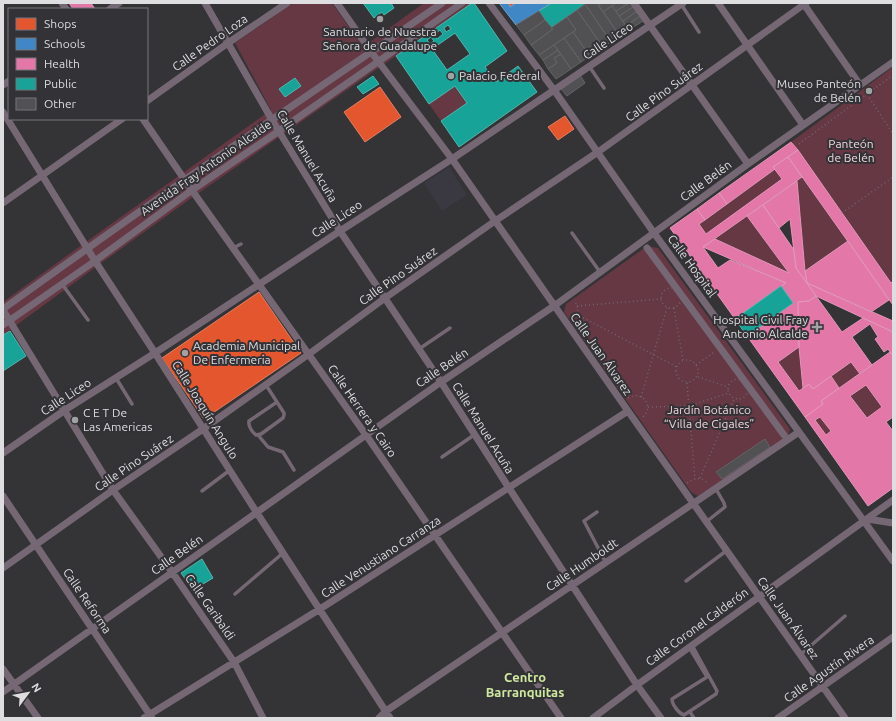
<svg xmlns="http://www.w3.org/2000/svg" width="896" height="721" font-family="Ubuntu,sans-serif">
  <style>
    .built { fill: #3a3841 }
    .green { fill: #653844 }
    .shops { fill: #e4572e; stroke: #e27f63 }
    .schools { fill: #3f88c5; stroke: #6fa2cd }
    .health { fill: #e377a8; stroke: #e296b9; fill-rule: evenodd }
    .public { fill: #17a398; stroke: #53b4ae; fill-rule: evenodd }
    .building { fill: #515153; stroke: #636365 }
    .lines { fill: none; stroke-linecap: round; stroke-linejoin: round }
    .path { stroke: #70676f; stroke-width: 1.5; stroke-dasharray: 1 3; stroke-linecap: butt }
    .lane { stroke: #756874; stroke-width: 3.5 }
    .street { stroke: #756874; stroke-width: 7 }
    .poi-dot { fill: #a2a2a4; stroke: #333236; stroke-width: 1.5 }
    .labels { text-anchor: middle; stroke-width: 4; stroke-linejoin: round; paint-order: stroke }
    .poi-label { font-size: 12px; fill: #dedde0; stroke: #333236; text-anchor: start }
    .street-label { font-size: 12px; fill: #dedde0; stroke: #333236 }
    .park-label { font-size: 12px; fill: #f0d5da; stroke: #333236 }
    .neighbourhood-label { font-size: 13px; font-weight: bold; fill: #cee89e; stroke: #333236 }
  </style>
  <rect width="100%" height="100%" fill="#343335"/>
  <!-- built -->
  <path class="built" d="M449,167L467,195L442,211L424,183Z"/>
  <!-- green -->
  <path class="green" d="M293,3H332L363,47L424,3H472L190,199L100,264L3,335V302C92,237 182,174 271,110L235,43Z
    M893,67V281L891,283L791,142Z
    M455,86L467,103L441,121L429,104Z
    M775,169L782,179L706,234L699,224Z
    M802,177L848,241L805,271L797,181Z
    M747,216L789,273L715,239Z
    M647,246L658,248L790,429L788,438L698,496L691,492L564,312L566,304Z
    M799,347L803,388L799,391L778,362Z
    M851,362L860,374L839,388L831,376Z
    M866,385L882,407L867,418L850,396Z
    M820,417L831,431L826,435L815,420Z"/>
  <!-- shops -->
  <path class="shops" d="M508,3H516L510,7Z
    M380,87L401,117L365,142L344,112Z
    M565,116L574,129L558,140L548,127Z
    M259,292L301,353L204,419L162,358Z"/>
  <!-- schools -->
  <path class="schools" d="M499,3H508L510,7L516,3H549L550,4L516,25Z"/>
  <!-- health -->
  <path class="health" d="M69,3H91L95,9H73Z
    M791,142L798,150L773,167L775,169L727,204L719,193Z
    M798,150L891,283L893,281V305L788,157Z
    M788,157L802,177L703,247L718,268L730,260L786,283L735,319L670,228L697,209L705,220L699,224L706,234L782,179L773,167Z
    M797,181L805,271L807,283L796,268L790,219L779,228L763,205Z
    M719,193L727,204L705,220L697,209Z
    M763,205L794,250L796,268L816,296L809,301L798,302L799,347L778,362L799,391L809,384L813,389L831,376L839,388L821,401L823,404L805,417L747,336L793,303L781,286L786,283L703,247L715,239L789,273L747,216Z
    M848,241L889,300L871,312L807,283L805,271Z
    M807,283L893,321V330L891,331L816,296Z
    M816,296L842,332L863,318L891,331L893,334V356L888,349L884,352L875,339L878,337L870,324L852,337L872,365L860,374L851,362L813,389L809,384L803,388L799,347L798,302L809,301Z
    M890,352L893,356V417L886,422L893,431V488L868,506L805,417L823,404L821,401ZM866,385L882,407L867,418L850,396ZM820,417L831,431L826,435L815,420Z"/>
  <!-- public -->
  <path class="public" d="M363,3H391L394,8L384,15L382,12L374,18Z
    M472,3H474L507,51L485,67L496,82L518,66L537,92L459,147L441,121L467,103L455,86L429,104L396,56ZM448,25L451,29L446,32L444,28ZM440,30L443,34L437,39L434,35ZM455,33L470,54L447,70L432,49ZM431,37L434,41L430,44L427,40Z
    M549,3H587L551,28L539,11L550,4Z
    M373,76L379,84L363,94L357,87Z
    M295,78L301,86L285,97L279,89Z
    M781,286L793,303L747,336L735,319Z
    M10,331L26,356L3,371V335Z
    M202,559L213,578L193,590L181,573Z"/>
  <!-- building -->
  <path class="building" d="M587,3H597L620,36L611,42L585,4Z
    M602,3H616L603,12L598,5Z
    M616,3H629L616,11L612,6Z
    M629,3H630L633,7L619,16L616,11Z
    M585,4L611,42L603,47L577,10Z
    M612,6L629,30L620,36L603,12Z
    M633,7L636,12L623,21L619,16Z
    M577,10L603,47L590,56L573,32L576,30L567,17Z
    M539,11L545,20L524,35L516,25Z
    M636,12L640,16L626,26L623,21Z
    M640,16L643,21L629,30L626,26Z
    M567,17L576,30L539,55L531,45L553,29L551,28Z
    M545,20L553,29L531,45L524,35Z
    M573,32L590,56L581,62L564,38Z
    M564,38L581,62L571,69L554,45Z
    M554,45L558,50L543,60L539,55Z
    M558,50L561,54L554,58L557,63L548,69L543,60Z
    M561,54L571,69L556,79L548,69L557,63L554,58Z
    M580,75L585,83L567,96L561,89Z
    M765,439L770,447L722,479L716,472Z"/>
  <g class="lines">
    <!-- path -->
    <path class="path" d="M865,91L893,134
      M799,144L893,75
      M842,213L893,177
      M661 298a10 10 0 1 1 20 0a10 10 0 1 1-20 0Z
      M577,306L661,299
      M674,308L683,360
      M576,314L677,367
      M573,318C579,312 579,307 574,300
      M676 371a11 11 0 1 1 22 0a11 11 0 1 1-22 0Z
      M696,365L714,352
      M698,377L728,387
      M728 389a10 10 0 1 1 20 0a10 10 0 1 1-20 0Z
      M687,383L695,479
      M641,397L667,308
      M628,398C643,390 655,406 642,418
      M648,407L689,406L728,393
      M700,478L734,399
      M687,483C695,478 702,476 708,484"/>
    <!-- lane -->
    <path class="lane" d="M681,4L699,32
      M589,66L604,88
      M572,233L600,272
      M233,248L241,244
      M62,284L88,320
      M419,349L450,328
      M116,378L132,404
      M266,385L284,413V415L283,418L261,434L256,435C252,432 248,426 249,421L277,402
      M258,435L268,447L283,452L294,470
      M442,457L474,435
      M202,491L230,470
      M597,512L584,521L606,563
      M706,522L725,507L724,503L716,489
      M686,581L726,551
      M235,594L283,553
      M689,647L707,677L672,699C672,704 678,713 684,715L716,694L717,691L692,645
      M800,655L845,616
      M690,712L694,718"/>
    <!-- street -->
    <path class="street" d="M62,3L66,9
      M205,3L272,120L340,231L441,382L509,488L637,685L661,718
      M337,3L372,53L452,159L628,411L845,718
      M489,3L554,90L654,233L893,561
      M634,3L748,164
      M718,3L803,125
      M803,3L860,85
      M110,9L119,3
      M3,85L9,81
      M147,101L228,43L287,3
      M3,112L95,261L155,353L257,513L390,718
      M143,119L191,189L366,435L561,718
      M3,203L122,119
      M647,248L784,435
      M3,309C92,245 182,181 273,119C329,81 386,42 442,3
      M3,310L113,490L172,572L234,662L263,718
      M3,325L95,261L192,190L279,131L462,3
      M3,453L65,410L155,353L340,231L452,159L683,3
      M3,496L152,718
      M867,519L893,523
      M3,568L113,490L203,429L309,354L385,298L495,221L598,152L806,3
      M3,669L38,718
      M3,692L441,382L554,306L748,164L893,62
      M144,718L320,609L628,411
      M379,718L386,711L799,432
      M593,718L637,685L893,500
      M778,718L893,637"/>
  </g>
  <!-- markers -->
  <g class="poi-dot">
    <circle cx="380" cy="19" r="4"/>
    <circle cx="451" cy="76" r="4"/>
    <circle cx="869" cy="91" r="4"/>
    <path d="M815 321h4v4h4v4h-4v4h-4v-4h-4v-4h4z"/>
    <circle cx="185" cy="353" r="4"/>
    <circle cx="75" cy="420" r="4"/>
  </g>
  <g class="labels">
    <!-- poi labels -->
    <g class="poi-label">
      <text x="380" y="36" text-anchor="middle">Santuario de Nuestra<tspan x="380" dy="14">Señora de Guadalupe</tspan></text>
      <text x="459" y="80">Palacio Federal</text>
      <text x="861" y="88" text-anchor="end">Museo Panteón<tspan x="861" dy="14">de Belén</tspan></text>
      <text x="808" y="324" text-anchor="end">Hospital Civil Fray<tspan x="808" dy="14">Antonio Alcalde</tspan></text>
      <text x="193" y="350">Academia Municipal<tspan x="193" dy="14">De Enfermeria</tspan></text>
      <text x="83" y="417">C E T De<tspan x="83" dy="14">Las Americas</tspan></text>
    </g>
    <!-- street labels -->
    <g class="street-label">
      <text transform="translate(608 41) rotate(-34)" y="4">Calle Liceo</text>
      <text transform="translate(210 43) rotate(-35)" y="4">Calle Pedro Loza</text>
      <text transform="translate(664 92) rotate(-36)" y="4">Calle Pino Suárez</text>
      <text transform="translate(307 156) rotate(59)" y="4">Calle Manuel Acuña</text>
      <text transform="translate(206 168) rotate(-35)" y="4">Avenida Fray Antonio Alcalde</text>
      <text transform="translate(706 181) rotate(-36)" y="4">Calle Belén</text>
      <text transform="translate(337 219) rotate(-33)" y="4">Calle Liceo</text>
      <text transform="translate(692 266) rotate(54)" y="4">Calle Hospital</text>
      <text transform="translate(398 276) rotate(-35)" y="4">Calle Pino Suárez</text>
      <text transform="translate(601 354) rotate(55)" y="4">Calle Juan Álvarez</text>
      <text transform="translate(442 368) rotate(-34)" y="4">Calle Belén</text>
      <text transform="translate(66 397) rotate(-33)" y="4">Calle Liceo</text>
      <text transform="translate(205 410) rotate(58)" y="4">Calle Joaquín Angulo</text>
      <text transform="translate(362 411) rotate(55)" y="4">Calle Herrera y Cairo</text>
      <text transform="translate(483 428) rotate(58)" y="4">Calle Manuel Acuña</text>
      <text transform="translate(134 463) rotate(-34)" y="4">Calle Pino Suárez</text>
      <text transform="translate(177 555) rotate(-35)" y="4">Calle Belén</text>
      <text transform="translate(381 557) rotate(-33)" y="4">Calle Venustiano Carranza</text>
      <text transform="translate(582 565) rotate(-34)" y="4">Calle Humboldt</text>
      <text transform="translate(87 601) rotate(56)" y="4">Calle Reforma</text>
      <text transform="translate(210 607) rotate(55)" y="4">Calle Garibaldi</text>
      <text transform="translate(788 618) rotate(55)" y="4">Calle Juan Álvarez</text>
      <text transform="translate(697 627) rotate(-36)" y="4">Calle Coronel Calderón</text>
      <text transform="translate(829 669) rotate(-35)" y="4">Calle Agustín Rivera</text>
    </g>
    <!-- park labels -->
    <g class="park-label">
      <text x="851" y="148">Panteón<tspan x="851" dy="14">de Belén</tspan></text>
      <text x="709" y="414">Jardín Botánico<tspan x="709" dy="14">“Villa de Cigales”</tspan></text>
    </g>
    <!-- neighbourhood labels -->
    <g class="neighbourhood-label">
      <text x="525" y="682">Centro<tspan x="525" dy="15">Barranquitas</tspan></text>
    </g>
  </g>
  <!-- border -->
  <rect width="896" height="721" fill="none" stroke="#dedde0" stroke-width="8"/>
  <!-- legend -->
  <rect x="8" y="8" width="140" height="112" fill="#333236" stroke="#77767a"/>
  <rect x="16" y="18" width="20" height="12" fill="#e4572e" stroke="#77767a"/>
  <text x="44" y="28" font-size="12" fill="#dedde0">Shops</text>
  <rect x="16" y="38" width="20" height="12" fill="#3f88c5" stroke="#77767a"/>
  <text x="44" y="48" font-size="12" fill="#dedde0">Schools</text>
  <rect x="16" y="58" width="20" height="12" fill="#e377a8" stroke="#77767a"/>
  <text x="44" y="68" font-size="12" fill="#dedde0">Health</text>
  <rect x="16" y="78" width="20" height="12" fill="#17a398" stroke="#77767a"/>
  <text x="44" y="88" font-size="12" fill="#dedde0">Public</text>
  <rect x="16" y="98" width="20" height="12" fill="#515153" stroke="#77767a"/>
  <text x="44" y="108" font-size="12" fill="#dedde0">Other</text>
  <!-- north arrow -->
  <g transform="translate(28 693) rotate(58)" stroke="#333236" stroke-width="3" paint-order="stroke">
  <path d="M0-3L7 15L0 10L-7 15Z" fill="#dedde0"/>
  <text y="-6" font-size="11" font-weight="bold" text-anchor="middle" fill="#dedde0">N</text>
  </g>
</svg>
